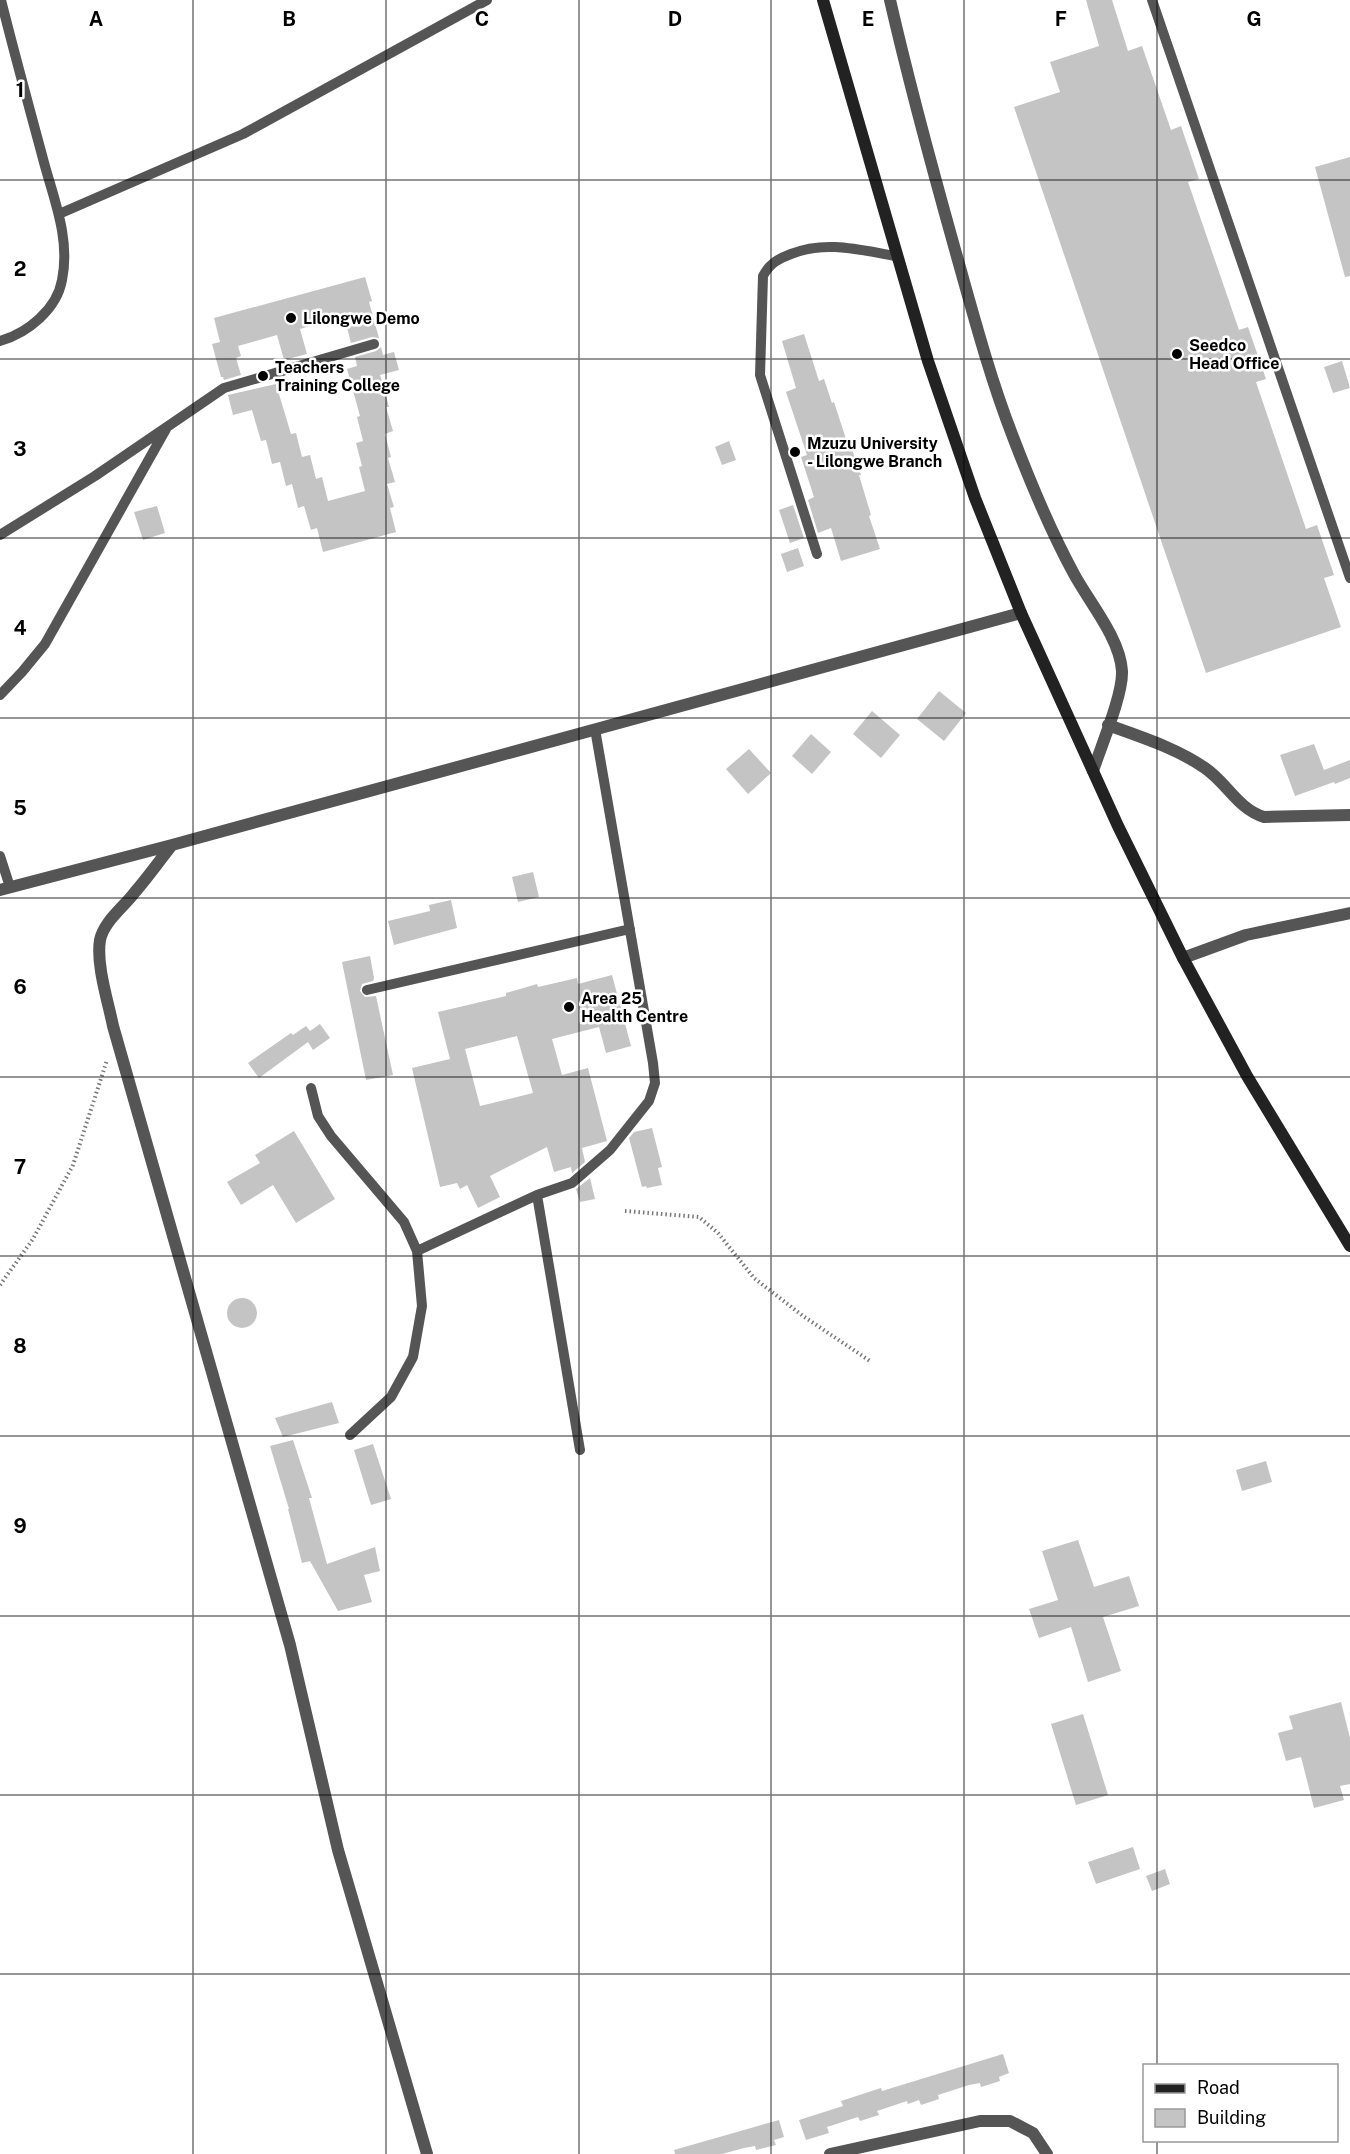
<svg xmlns="http://www.w3.org/2000/svg" width="1350" height="2154" font-family="'Public Sans',sans-serif">
  <style>
    .building { fill: #c4c4c4; fill-rule: evenodd }
    .lines { fill: none; stroke-linecap: round; stroke-linejoin: round }
    .path { stroke: #777; stroke-width: 4; stroke-dasharray: 1.5 3; stroke-linecap: butt }
    .service { stroke: #555; stroke-width: 10 }
    .minor { stroke: #555; stroke-width: 12 }
    .secondary { stroke: #222; stroke-width: 12 }
    .grid { fill: none; stroke: #000; stroke-width: 1.5; stroke-opacity: 0.55 }
    .poi-dot { fill: #000; stroke: #fff; stroke-width: 2 }
    .labels { text-anchor: middle; stroke-width: 5; stroke-linejoin: round; paint-order: stroke }
    .poi-label { font-size: 16px; font-weight: bold; fill: #000; stroke: #fff; text-anchor: start }
    .grid-label { font-size: 20px; text-anchor: middle; font-weight: bold; fill: #000; stroke: #fff; stroke-width: 5; stroke-linejoin: round; paint-order: stroke }
  </style>
  <rect width="100%" height="100%" fill="#fff"/>
  <!-- building -->
  <path class="building" d="M1086,0H1112L1128,51L1142,46L1171,130L1181,126L1199,179L1188,182L1239,330L1248,327L1266,379L1256,382L1306,529L1317,525L1334,575L1324,578L1341,627L1206,673L1014,107L1060,92L1050,62L1099,46Z
    M1350,157V276L1345,277L1315,167Z
    M365,277L372,301L369,302L379,338L372,337L351,343L344,316L300,329L307,354L284,360L277,335L238,346L241,356L236,358L241,375L224,380L223,377H221L212,344L220,342L214,318Z
    M804,334L819,381L824,379L832,403L834,402L847,442L849,441L861,475H859L871,515L869,516L880,549L841,561L831,528L818,533L808,500L814,497L801,457L807,455L786,392L796,388L782,341Z
    M381,347L383,355L394,352L399,370L380,375L389,407H386L393,431L385,434L391,457L388,458L395,482L387,484L394,507L390,508L396,532L323,552L317,528L311,530L304,506L298,508L292,484L286,486L280,462L272,464L266,440L261,441L252,410L233,415L228,395L276,384L291,434L296,433L302,457L310,455L316,479L322,477L328,501L365,491L359,467L362,466L356,443L363,441L357,417L360,416L347,369L357,366L355,357L376,351Z
    M1342,361L1350,388L1333,393L1324,367Z
    M729,441L736,460L722,465L715,447Z
    M793,505L804,538L790,543L779,510Z
    M157,506L165,533L143,540L134,512Z
    M798,548L804,566L787,572L781,554Z
    M939,691L966,713L944,741L917,719Z
    M872,711L900,735L881,758L853,734Z
    M811,734L831,752L812,774L792,756Z
    M1314,744L1324,770L1350,760V778L1335,784L1334,782L1295,796L1280,755Z
    M749,749L771,773L748,794L726,769Z
    M533,872L539,897L518,902L512,877Z
    M451,900L457,928L394,945L388,921L430,911L429,905Z
    M370,956L374,978L373,981L362,984L360,991L365,997L376,996L393,1075L366,1080L342,962Z
    M612,975L631,1046L606,1053L599,1027L552,1039L562,1075L588,1068L607,1141L582,1148L585,1162L572,1173L571,1167L554,1172L547,1147L490,1176L500,1197L478,1208L467,1185L460,1189L457,1183L440,1187L412,1068L450,1059L438,1012L506,996V993L537,984L538,987L577,978L578,984ZM517,1036L533,1093L480,1106L465,1049Z
    M320,1024L330,1038L313,1050L308,1042L259,1078L248,1063L291,1033L293,1035L306,1026L310,1031Z
    M652,1128L662,1167L658,1168L662,1185L647,1188L646,1186L642,1187L629,1138L634,1132Z
    M294,1131L335,1199L296,1223L273,1185L241,1205L227,1182L260,1163L255,1155Z
    M590,1178L595,1199L580,1202L576,1189Z
    M227 1313a15 15 0 1 1 30 0a15 15 0 1 1-30 0Z
    M332,1402L339,1423L283,1437L275,1418Z
    M293,1440L312,1498H309L327,1564L375,1547L380,1571L364,1575L372,1602L338,1611L310,1561L302,1563L288,1509H289L270,1446Z
    M373,1444L391,1499L371,1505L354,1450Z
    M1266,1461L1272,1482L1242,1491L1236,1470Z
    M1078,1540L1094,1587L1129,1576L1139,1606L1103,1617L1121,1671L1088,1682L1071,1627L1039,1638L1029,1609L1058,1600L1042,1551Z
    M1341,1702L1350,1738V1784L1340,1786L1344,1800L1314,1808L1301,1757L1286,1761L1278,1733L1293,1729L1289,1716Z
    M1083,1714L1108,1795L1076,1805L1051,1724Z
    M1133,1847L1140,1869L1096,1884L1088,1862Z
    M1165,1869L1170,1884L1152,1891L1146,1876Z
    M1003,2054L1009,2073L999,2077L1000,2081L981,2087L980,2083L969,2085L938,2095L939,2099L921,2105L919,2100L908,2104L907,2101L877,2111L879,2115L860,2121L858,2117L827,2127L829,2133L806,2140L799,2120L843,2106L841,2101L881,2088L882,2091Z
    M779,2120L784,2137L774,2140L776,2145L756,2150L755,2146L744,2148L722,2154H675L674,2150Z"/>
  <g class="lines">
    <!-- path -->
    <path class="path" d="M625,1211L699,1217L718,1233L754,1278L803,1316L870,1361
      M0,1285L33,1239L73,1165L107,1060"/>
    <!-- service -->
    <path class="service" d="M1152,0L1350,578
      M59,214L243,134L487,0
      M0,341C28,333 57,309 62,280C71,237 52,195 42,155C28,103 14,52 1,0
      M0,535L95,476L224,388L374,344
      M817,554L760,375L763,276C770,263 778,259 791,254C826,240 860,250 896,256
      M0,695L22,672L45,644L166,429
      M0,856L10,887
      M367,990L630,929
      M311,1088L318,1116L331,1136L404,1222L417,1251L422,1306L413,1357L391,1397L350,1435
      M537,1195L580,1450
      M417,1251L537,1195L572,1183L610,1150L649,1101L655,1083L653,1063L595,729"/>
    <!-- minor -->
    <path class="minor" d="M890,0C909,83 931,164 954,246C972,310 989,375 1013,437C1031,484 1050,530 1074,574C1089,602 1120,638 1122,671C1123,695 1101,746 1093,771
      M1108,725C1141,737 1176,748 1205,768C1227,783 1238,809 1264,817L1350,815
      M172,845C160,860 148,877 135,892C124,907 104,921 100,940C96,965 108,1001 113,1026L290,1645L338,1850L427,2154
      M0,890L172,845L1021,613
      M1183,958L1246,935L1350,913
      M830,2154L980,2121H1010L1033,2133L1047,2154"/>
    <!-- secondary -->
    <path class="secondary" d="M823,0L928,361L975,498L1021,613L1118,826L1183,958L1247,1076L1350,1246"/>
  </g>
  <!-- grid -->
  <path class="grid" d="M193,0V2154M386,0V2154M579,0V2154M771,0V2154M964,0V2154M1157,0V2066M0,180H1350M0,359H1350M0,538H1350M0,718H1350M0,898H1350M0,1077H1350M0,1256H1350M0,1436H1350M0,1616H1350M0,1795H1350M0,1974H1350M1157,2140V2154"/>
  <!-- markers -->
  <g class="poi-dot">
    <circle cx="291" cy="318" r="6"/>
    <circle cx="1177" cy="354" r="6"/>
    <circle cx="263" cy="376" r="6"/>
    <circle cx="795" cy="452" r="6"/>
    <circle cx="569" cy="1007" r="6"/>
  </g>
  <g class="labels">
    <!-- poi labels -->
    <g class="poi-label">
      <text x="303" y="324">Lilongwe Demo</text>
      <text x="1189" y="351">Seedco<tspan x="1189" dy="18">Head Office</tspan></text>
      <text x="275" y="373">Teachers<tspan x="275" dy="18">Training College</tspan></text>
      <text x="807" y="449">Mzuzu University<tspan x="807" dy="18">- Lilongwe Branch</tspan></text>
      <text x="581" y="1004">Area 25<tspan x="581" dy="18">Health Centre</tspan></text>
    </g>
  </g>
  <g class="grid-label">
    <text x="96" y="26">A</text>
    <text x="289" y="26">B</text>
    <text x="482" y="26">C</text>
    <text x="675" y="26">D</text>
    <text x="868" y="26">E</text>
    <text x="1061" y="26">F</text>
    <text x="1254" y="26">G</text>
    <text x="20" y="97">1</text>
    <text x="20" y="276">2</text>
    <text x="20" y="456">3</text>
    <text x="20" y="635">4</text>
    <text x="20" y="815">5</text>
    <text x="20" y="994">6</text>
    <text x="20" y="1174">7</text>
    <text x="20" y="1353">8</text>
    <text x="20" y="1533">9</text>
  </g>
  <!-- legend -->
  <rect x="1143" y="2064" width="195" height="78" fill="#ffffff" stroke="#999999" stroke-width="1.5"/>
  <rect x="1155" y="2084" width="30" height="9" fill="#222222" stroke="#999999" stroke-width="1.5"/>
  <text x="1197" y="2094" font-size="18" fill="#000000">Road</text>
  <rect x="1155" y="2109" width="30" height="18" fill="#c4c4c4" stroke="#999999" stroke-width="1.5"/>
  <text x="1197" y="2124" font-size="18" fill="#000000">Building</text>
</svg>
